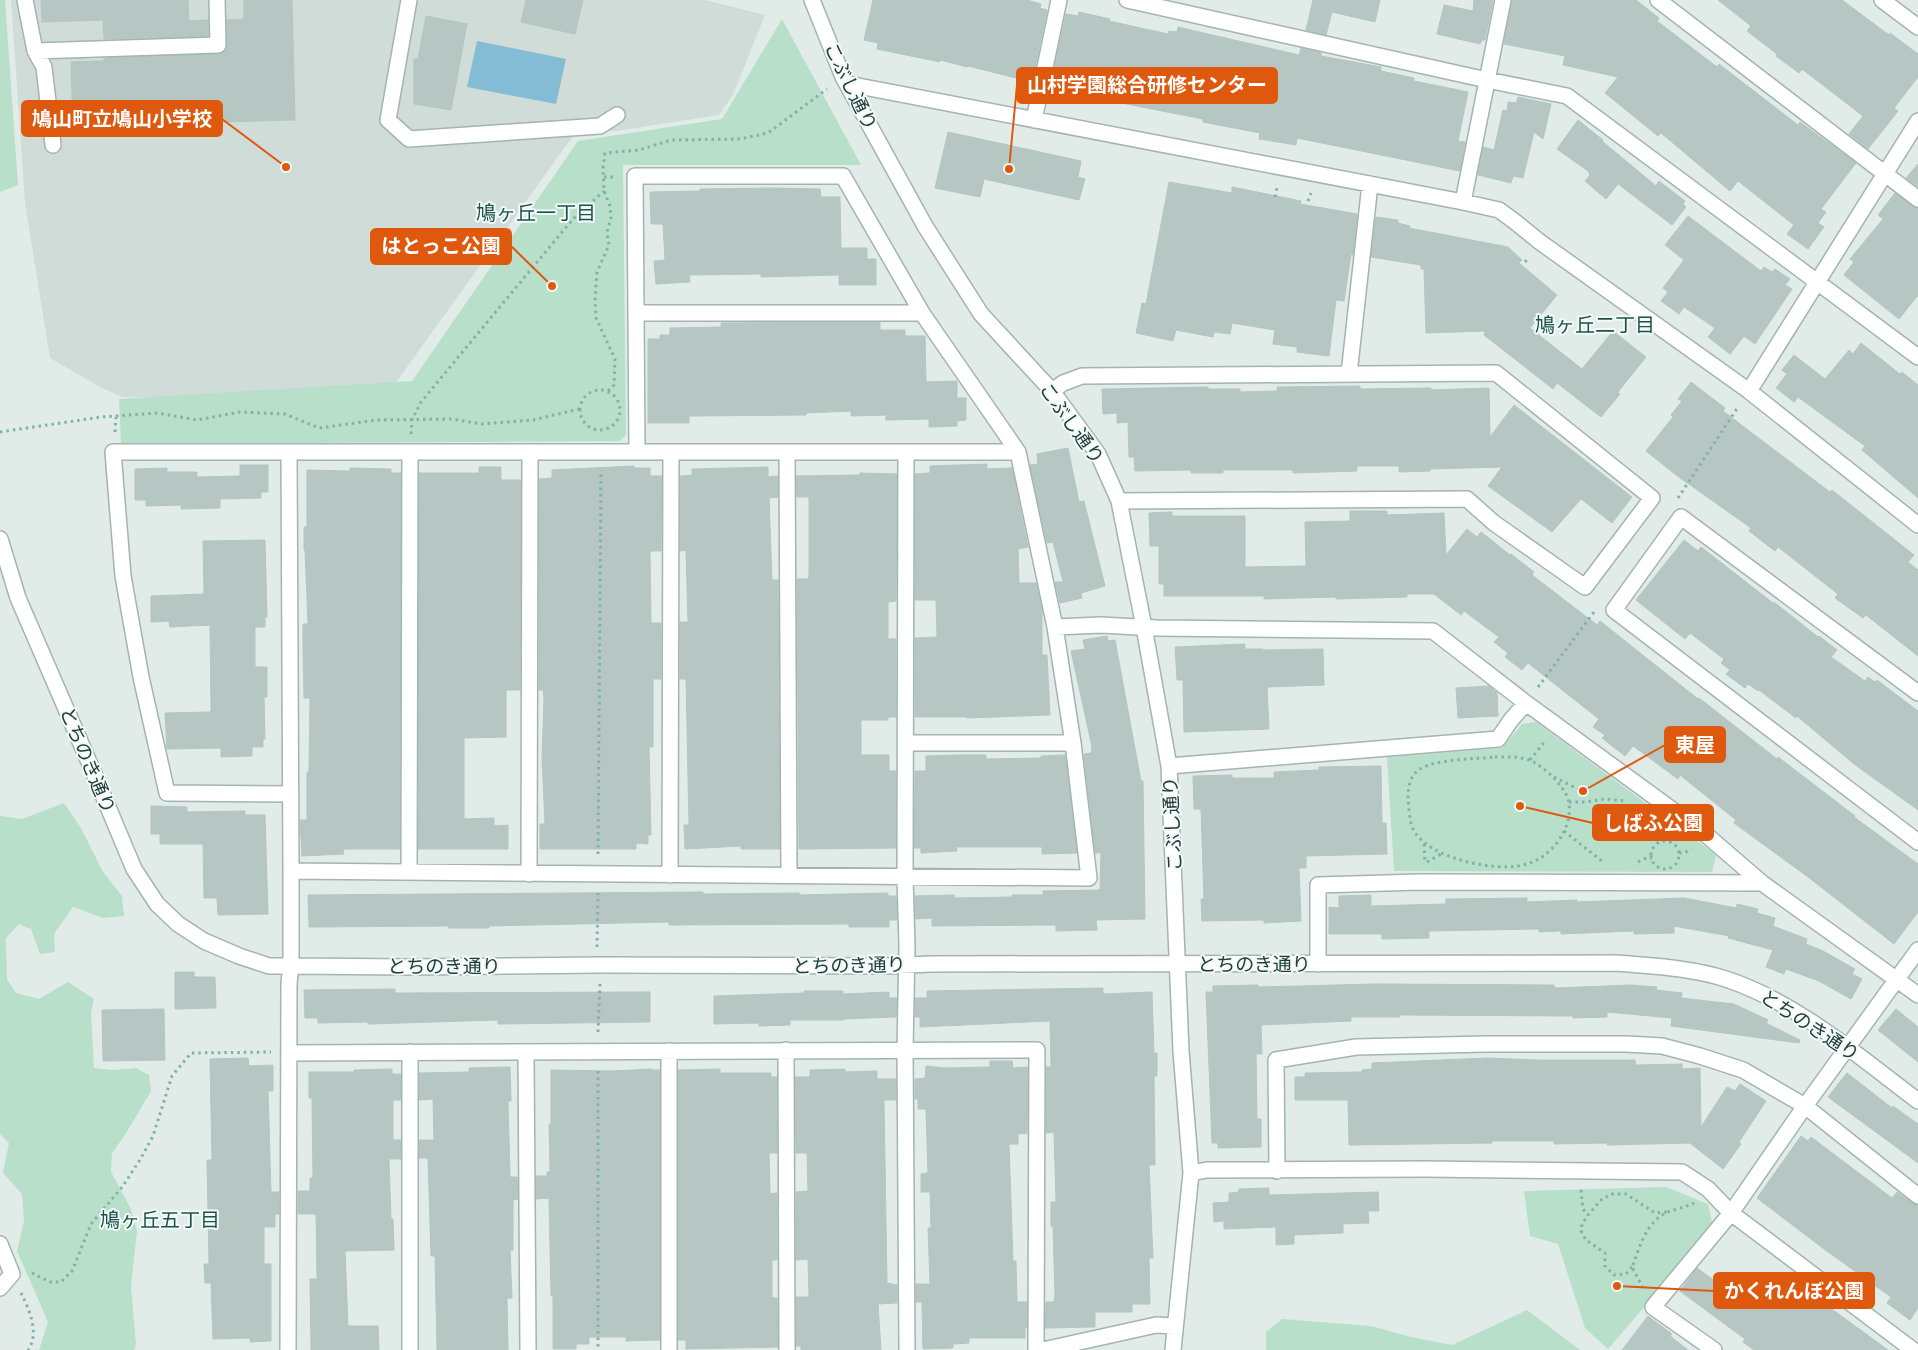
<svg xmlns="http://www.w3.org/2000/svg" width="1918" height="1350" font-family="Jost,'Noto Sans JP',sans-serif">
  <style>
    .built { fill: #cfdcd8 }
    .green { fill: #b8dfc9 }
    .water { fill: #85bcd5 }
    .building { fill: #b6c7c3; stroke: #b3c6c1 }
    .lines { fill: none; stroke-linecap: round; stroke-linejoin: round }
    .minor-casing { stroke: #a3b4b1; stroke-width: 18 }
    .path { stroke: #7fb2aa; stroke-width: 3; stroke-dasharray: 2.5 4; stroke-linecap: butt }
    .minor { stroke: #fff; stroke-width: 15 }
    .labels { text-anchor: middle; stroke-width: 4; stroke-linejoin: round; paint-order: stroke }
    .street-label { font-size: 19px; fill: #203e3b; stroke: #f2f9f6 }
    .neighbourhood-label { font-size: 20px; fill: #1b524d; stroke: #f2f9f6 }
    .leader { fill: none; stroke: #de580e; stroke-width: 2 }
    .callout-dot { fill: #de580e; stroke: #f2f9f6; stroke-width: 2 }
    .callout { fill: #de580e; stroke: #de580e; stroke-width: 2 }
    .callout-label { font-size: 20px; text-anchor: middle; font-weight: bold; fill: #fff }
  </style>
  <rect width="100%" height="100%" fill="#e1ece9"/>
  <!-- built -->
  <path class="built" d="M11,0H705L765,15L733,95L719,115L617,131L576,132L389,392L378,398L122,397L100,387L50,358L25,203Z"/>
  <!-- green -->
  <path class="green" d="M0,0H5L18,185L0,192Z
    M782,19L861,165H623L626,435L620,441L121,444L119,399L412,381L578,141L722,119Z
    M1536,722L1716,855L1712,872L1394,871L1387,757L1502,748L1522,724Z
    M64,803L81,828L103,872L122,896L124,916L103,918L73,907L54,934L55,952L40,954L31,929L19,924L6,938L7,979L16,993L39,999L68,982L94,999L91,1012L94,1068L113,1070L136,1068L149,1075L151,1091L125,1135L112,1153L111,1172L131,1209L137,1231L131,1286L136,1344L134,1350H39L48,1322L17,1251L24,1221L22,1194L3,1173L9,1143L0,1134V816L22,819Z
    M1666,1187L1708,1204L1713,1227L1608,1349L1585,1328L1558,1244L1530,1236L1524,1191Z
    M1527,1310L1580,1350H1266V1332L1282,1319L1371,1326L1411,1337L1452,1345Z"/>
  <!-- water -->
  <path class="water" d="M477,41L566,59L556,104L467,87Z"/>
  <!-- building -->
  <path class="building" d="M41,0H188L189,21L208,20V36L104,39L103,20L42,22Z
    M244,0H292L295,120L73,126L71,62L104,61V58L222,53L227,45V20L244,19Z
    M526,0H583L575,34L521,22Z
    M873,0H1027L1041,4L1040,8L1047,10L1032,82L968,66L967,67L940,60V62L877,49L878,43L864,40Z
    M1313,0H1380L1375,22L1332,12L1326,35L1306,30Z
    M1474,0H1493L1485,40H1482L1480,44L1437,34L1444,5L1473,11Z
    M1512,0H1636L1659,18L1657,21L1717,67L1719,64L1798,125L1800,122L1856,163L1821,209L1826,212L1818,223L1824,227L1808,249L1787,234L1794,225L1738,181L1730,191L1661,133L1658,136L1605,93L1618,77L1563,65L1565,56L1504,44Z
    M1718,0H1842L1889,35L1890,33L1918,54V77L1894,108L1898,111L1868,149L1849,134L1863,116L1802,69L1799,73L1776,56L1777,54L1747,31L1751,26Z
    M1079,12L1110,19L1109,21L1168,34L1169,31L1177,32L1178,27L1299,55L1301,48L1321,53V56L1381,67V71L1414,78V81L1468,92L1458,141L1465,142L1460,171L1297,138L1296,145L1259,139L1260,133L1203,122V119L1096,98L1095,104L1055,95L1057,89L1050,87L1066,14L1078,16Z
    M426,16L467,24L451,110L414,104V59H418Z
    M1518,97L1551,104L1543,139L1534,132L1523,178L1513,176L1511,183L1478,175L1483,147L1494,150L1503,110L1507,111L1508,102L1516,103Z
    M1578,120L1603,140L1602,141L1656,186L1659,181L1685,201L1683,204L1686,207L1672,225L1618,184L1606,199L1585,181L1590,175L1588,171L1557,149Z
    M948,132L1081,161L1078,177L1085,179L1079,200L984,179L980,197L935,188Z
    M1918,164V187L1906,178Z
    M1169,182L1232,193V187L1301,201L1300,204L1357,214L1353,255L1351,254L1344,301L1336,300L1329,356L1297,352V347L1273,344L1275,330L1232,323L1230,334L1214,332L1213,337L1176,330L1173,341L1136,333L1142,303L1146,304Z
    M772,188L820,189L821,197H840L841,248H867V259H876V285H839V275L761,277V274L689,275L690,282L656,284L654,261L665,260L663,224H651L650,192L700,191V189Z
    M1895,193L1912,206L1918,208V295L1899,319L1844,275L1854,262L1850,259L1883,219L1878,215Z
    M1688,216L1761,271L1764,267L1772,272L1775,269L1790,279L1785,285L1792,289L1755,344L1744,336L1730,354L1708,337L1715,328L1684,307L1679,314L1661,301L1668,292L1663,288L1684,260L1665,245Z
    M1376,217L1398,220V223L1410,226L1409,228L1508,247L1522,260L1519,263L1557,295L1530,328L1582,369L1613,331L1646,357L1618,392L1620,394L1601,417L1557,383L1553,389L1484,335L1485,331L1426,333L1424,269H1421V265L1371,257Z
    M880,322V330H905V336H925L926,382L957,381V398H966V420L957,421V426L929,427V419L886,420V415L851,416V411L806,413V415L689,416V423H648V339H660V335H670V328L721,327V323Z
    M1861,343L1900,374L1902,372L1918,385V498L1862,450L1865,446L1798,397L1794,402L1776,388L1787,374L1782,370L1794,355L1825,379L1849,350L1853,354Z
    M1691,382L1725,408L1723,411L1830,492L1832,490L1914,555L1908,562L1918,570V656L1866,615L1863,618L1835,598L1838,594L1778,547L1775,551L1749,531L1751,528L1676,475L1646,451L1673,417L1671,415L1682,401L1678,399Z
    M1360,386V389L1431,388V390L1489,388L1490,437L1514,405L1632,497L1612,523L1581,499L1552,532L1488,486L1502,467L1430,469V471L1399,472V466H1357V471L1327,472L1293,473V470H1223V473H1191V470L1135,471L1134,457H1129L1128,422L1117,423V413L1103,414L1102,389L1208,387V389H1240V392L1277,391V387Z
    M1068,448L1079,502L1084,501L1105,586L1081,593L1082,598L1060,603L1055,582H1063L1053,542L1047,543L1030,465L1038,464L1037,454Z
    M987,464V469L1012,468L1028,547L1018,549L1019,583H1036L1042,610V655H1047L1050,715L967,718V717H915V638L937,637L936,600H915V474L930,473V466Z
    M240,465H268V492H261V498L220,499V508L181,509V505L146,506V500H135V469L167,468V472H197V477L240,476Z
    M634,466V468H650V476H662L661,551H650L651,623H661V679H653V747H649L651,835H648V844L636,843V849H540V824H545L542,759L544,698L543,690H539V479L552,478V470Z
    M479,467H501V480H521L520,690H506V737L464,738V819L494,818V826L508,825V849H418L419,473H479Z
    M768,467V477L778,476V497L769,498L772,580H778L780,849H741V846L685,849L684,825H689L686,679H680V622H688L686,550L680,551V476L692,475V469Z
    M350,468L391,469V473H401L400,849H343L344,854L302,856L300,820H307V772H309L310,698H304L303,649V624H308L305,550H304V527H307V470L350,471Z
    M860,473L897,474L896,601L888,602V639H896V717H888V720H861V755H889V771H896V848L799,849L797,579H808L809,575V497H797L796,476L860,475Z
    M1350,511H1387V515L1444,513L1446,555L1467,529L1477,537L1481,532L1510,555L1511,554L1534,572L1532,575L1597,625L1600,621L1698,699L1699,698L1777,759L1778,757L1855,816L1854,817L1918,864V912L1894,944L1808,877L1734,823L1736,820L1680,775L1678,779L1633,746L1625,756L1602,738L1605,735L1593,727L1599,719L1528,663L1522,670L1505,657L1508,653L1494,642L1499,637L1464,611L1461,615L1434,594H1407V597L1336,599V597L1264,599V596H1164V584H1159V546H1150L1149,513L1172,512V516H1245V567L1306,566L1305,522L1350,521Z
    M265,540L267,617H265V627H255V667H267V697H264L265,739H263V747H252V756L221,757V748L167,749L165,713L211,712L210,625L170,627L169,621L151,622V596L204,594L203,541Z
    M1684,540L1698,551L1701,547L1773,603L1774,602L1818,637L1819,636L1837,650L1831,657L1865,681L1868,677L1875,682L1877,680L1918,711V810L1854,764L1797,716L1796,718L1759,690L1758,691L1748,684L1745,688L1726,674L1730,670L1721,663L1724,659L1690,633L1685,639L1636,600Z
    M1107,636L1108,641L1115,640L1141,781H1143L1145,919L1096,920L1097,930L1056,931V925L932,926V918L916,919L915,896L954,895V898L1012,897V895H1043V891L1100,890L1101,853H1095L1084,754L1091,753L1092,747L1071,651L1085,649L1083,640Z
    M1245,644V649H1263V650L1323,649L1324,685L1267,687L1269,729L1184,732L1183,680H1177L1175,647Z
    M1489,686L1497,693L1498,716L1458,718L1456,688Z
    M959,755H986V759L1041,758V756L1065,755L1077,853L1042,854V847H956L957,851L921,853V848H914L915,771H926V756Z
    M1381,766L1382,823H1386L1387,854L1306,856V868H1299L1301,921L1264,923V920L1202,921L1201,899H1204L1201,809H1194L1193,776L1232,775V778H1274V772L1319,770V767Z
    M151,806L187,807V812L245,811V815H265L268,914L218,915L217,898H204L203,844H160V834H151Z
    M703,892V894L799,893L800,895L888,893V896H896L897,920H889V927H849V924L669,925V922L489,926V928H449V926L309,927L308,895Z
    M1371,895V906L1446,904V899L1527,898V902L1577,900V902L1684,898L1736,908L1737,904L1758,909L1757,913L1775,918L1773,926L1807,939L1806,944L1823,951L1855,969L1852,974L1862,979L1851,999L1819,981L1786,969L1784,974L1766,967L1773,950L1728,938L1729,936L1674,926V933L1634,934V931L1561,934V931L1539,932V929L1429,931V938L1382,939V934H1329V907L1339,908V896Z
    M175,972H194V977H215L216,1008L175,1009Z
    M1375,984L1554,985L1555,988L1631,985L1657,987L1656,990L1682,993L1681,998L1734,1004L1768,1020L1766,1023L1800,1040L1799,1043L1671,1026L1672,1018L1607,1012V1017L1573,1018V1016L1400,1015V1017H1351V1021L1261,1025L1262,1054H1256L1257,1119H1261V1147L1218,1148V1143H1212L1206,992H1213V986L1258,985V987Z
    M1103,988V994L1152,992L1154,1053H1157V1076H1154L1155,1165H1149L1153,1258H1149L1150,1304H1132V1312H1095V1327L1045,1328L1046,1302H1054L1055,1294L1053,1226H1051V1202H1056L1054,1132L1046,1133V1067H1051L1050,1021L920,1027V1017H915V998H927V991Z
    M395,989V993L650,992V1022L498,1024V1020L368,1024V1022L318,1023V1018H305L304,990Z
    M804,991H843V994L889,992V998H897L896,1017L844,1019V1020H790V1025L759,1026V1023L714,1024V996L804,993Z
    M164,1009L165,1060L103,1061L102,1010Z
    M1896,1009L1918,1027V1062L1878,1030Z
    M248,1058L249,1066L273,1065V1091H268L271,1192H279V1214H275V1227H264V1264H271V1341L250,1342V1338L213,1339L211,1283H205L204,1264H209L207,1160H212L210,1059Z
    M1487,1058L1538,1060H1635L1636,1065L1682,1064V1069L1700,1068L1701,1127L1727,1087L1735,1091L1740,1084L1766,1101L1739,1142L1741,1144L1723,1169L1690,1143L1607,1145V1143L1554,1144V1141H1492V1143L1349,1145L1348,1100H1295V1077H1305V1073L1362,1072V1070L1372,1069V1063Z
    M990,1061H1012L1013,1068L1028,1067L1027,1133L1018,1134V1144H1009L1013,1261H1016L1017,1302H1027V1328H1025V1338H969V1343L953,1344V1348L923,1349L922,1302H916V1284H930L928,1228H931L930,1192H921V1174L928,1173L926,1109H918V1099H915V1079L925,1078L926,1066L944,1068L990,1067Z
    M510,1067L511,1101H508L510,1177H517L518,1199L513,1200V1250H510L512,1298H507L508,1350H437L435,1256H431L428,1158H419V1140H434L433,1099L419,1100V1073L469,1072V1068Z
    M392,1069V1074H401V1100H393V1140H401V1159H389L391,1219H393L394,1250L345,1251L348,1326H378L379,1350H311L310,1279H317L316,1214H298V1191H310V1178H313L312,1098H309V1072H354V1070Z
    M652,1069V1070H660V1340L626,1341V1337H589V1344H576V1349H553V1296H551L549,1198L536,1199V1176H547V1172H550L549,1124H551V1070L613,1071Z
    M720,1069V1073H771V1077H777V1153H769L770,1194L777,1193V1260H772V1298H777L778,1347L686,1349V1340H678V1070Z
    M845,1069V1072L877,1071V1079H896V1100H884L887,1283L897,1285V1303L878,1304L881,1350H801V1346H796V1297H809L808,1259L796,1260V1192L808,1191L807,1153H796L795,1077H810V1070Z
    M1847,1073L1892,1108L1893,1106L1918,1124V1163L1828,1097Z
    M1801,1136L1808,1141L1811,1137L1892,1198L1897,1192L1912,1203L1918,1205V1308L1910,1320L1887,1303L1891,1297L1824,1249L1757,1198Z
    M1269,1188V1195L1378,1192L1379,1211H1368L1369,1223L1343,1224V1233L1294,1235V1244L1276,1245V1227L1224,1229V1221L1214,1222L1213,1203L1229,1202V1193L1239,1192V1189Z
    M1697,1268L1749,1306L1770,1273L1785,1282L1787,1279L1825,1304L1888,1350H1754L1743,1342L1745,1339L1680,1291Z
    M1648,1316L1672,1334L1670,1336L1688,1350H1622Z"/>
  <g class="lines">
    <!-- minor casing -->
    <g class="minor-casing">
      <path id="minor" d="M25,0L35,51L218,45L217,0
        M409,0L388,120L409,139L600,126L617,115
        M812,0L843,77L925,226L981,314L1052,391L1098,454L1119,501L1144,627L1169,766L1181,1051L1191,1173L1173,1350
        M1127,0L1487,80L1567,96L1918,357
        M1658,0L1918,199
        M1882,0L1918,27
        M35,51L44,67L53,145
        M848,84L1463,202L1499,210L1514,221L1540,242L1749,391L1918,525
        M1034,120L1059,0
        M1463,202L1503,0
        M636,313H922
        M1349,374L1370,184
        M1052,391L1063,383L1082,376L1496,373L1652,498L1585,587L1494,523L1467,499L1119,501
        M1749,391L1918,121
        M787,452L789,875
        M906,452L905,877L907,946L905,1050L907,1350
        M0,539L18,598L95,776L134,869L157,904L178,924L204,941L239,956L269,966H291L410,967L599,965L886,966L931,964L1617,963C1653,966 1692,968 1726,979C1798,1003 1858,1056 1918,1101
        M1055,627L1101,625L1157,628L1433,631L1526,703L1704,833L1762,883L1918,995
        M1918,693L1681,517L1614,610L1918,842
        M905,743H1073
        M1169,766L1498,739L1511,720L1526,703
        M291,794L167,793L141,677L123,576L113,452H1018
        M291,871L1089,878L1073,743L1055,627L1018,452L922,313L843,176H635L637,452
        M409,872L410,452
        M529,874L530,452
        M670,875L671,452
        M1318,964V885L1420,882L1762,883
        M786,1050L787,1350
        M669,1051V1350
        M526,1052L528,1350
        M289,1053L1037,1050L1036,1350
        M1277,1171L1276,1060L1356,1047L1485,1044H1626L1662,1046L1700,1056L1743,1070L1805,1106L1918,1196
        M1191,1173L1207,1170L1425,1169L1682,1172L1708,1189L1731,1213L1913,1350
        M0,1244L12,1274L0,1288
        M288,1350L289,983L291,966V871L289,452
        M410,1350V1052
        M1043,1350L1156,1325L1174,1326
        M1714,1350L1653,1307L1731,1213L1805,1106L1918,950"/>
    </g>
    <!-- path -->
    <path class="path" d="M604,177H617
      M1275,197L1277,188
      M1308,201L1311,193
      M1525,262L1529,257
      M580 410a20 20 0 1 1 40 0a20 20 0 1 1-40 0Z
      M608,391L614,385L615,359L596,318L595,300L597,272L609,245L607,232L611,218L610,206L604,191L603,168L605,153L639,150L671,140L740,139L768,133L827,89
      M0,432L101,417L157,413L197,420L240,412L285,414L319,428L377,420L452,419L482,424L533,420L579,409
      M115,432L116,417
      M411,434L412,420L421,402L572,220L604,191
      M1678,498L1738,407
      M1538,687L1594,612
      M1495,757C1506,757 1518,756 1529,760C1543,765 1567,788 1569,803C1573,830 1549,860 1523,865C1493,872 1427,858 1413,829C1409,820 1409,808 1408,799C1408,787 1410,775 1420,769C1436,759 1475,759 1495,757Z
      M1530,760L1546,740
      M1554,777L1578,789
      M1569,802H1585L1604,799L1625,801
      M1666,830L1667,842
      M1564,831L1603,862
      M1651 855a14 14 0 1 1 28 0a14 14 0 1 1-28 0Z
      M1424,844L1425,862
      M1679,853L1686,852L1691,848
      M598,854L601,470
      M1427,862L1443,853
      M1638,862L1646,858H1652
      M597,947L598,893
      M598,1032L600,983
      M598,1071V1350
      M1581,1190L1583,1209L1588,1215
      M1632,1267L1626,1274L1614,1275L1605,1266V1253L1586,1240L1581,1231L1582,1224L1588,1215L1602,1199L1612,1194H1626L1655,1213L1667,1212
      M32,1273L50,1282H61L72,1271L91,1224L123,1186L141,1158L153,1136L172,1076L191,1053L271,1052
      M1643,1288L1632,1267C1640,1247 1646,1221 1668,1212C1676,1209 1685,1207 1694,1203
      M21,1293C29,1309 40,1333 28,1350"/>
    <!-- minor -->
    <use href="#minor" class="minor"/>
  </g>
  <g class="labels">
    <!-- street labels -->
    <g class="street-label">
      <text transform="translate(851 86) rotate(64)" y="7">こぶし通り</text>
      <text transform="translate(1072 423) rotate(54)" y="7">こぶし通り</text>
      <text transform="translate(88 760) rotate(67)" y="7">とちのき通り</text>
      <text transform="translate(1172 824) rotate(-93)" y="7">こぶし通り</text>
      <text x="1254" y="971">とちのき通り</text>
      <text transform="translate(849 965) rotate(-1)" y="7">とちのき通り</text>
      <text x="444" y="973">とちのき通り</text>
      <text transform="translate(1810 1025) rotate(33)" y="7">とちのき通り</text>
    </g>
    <!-- neighbourhood labels -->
    <g class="neighbourhood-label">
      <text x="536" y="220">鳩ヶ丘一丁目</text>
      <text x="1595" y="332">鳩ヶ丘二丁目</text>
      <text x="160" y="1227">鳩ヶ丘五丁目</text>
    </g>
  </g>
  <!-- callouts -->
  <path class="leader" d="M1009 169L1017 85M286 167L222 119M552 286L511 246M1583 791L1665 745M1520 806L1593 823M1617 1286L1714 1291"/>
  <g class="callout-dot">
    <circle cx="1009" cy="169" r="5"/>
    <circle cx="286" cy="167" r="5"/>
    <circle cx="552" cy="286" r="5"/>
    <circle cx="1583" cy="791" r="5"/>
    <circle cx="1520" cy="806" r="5"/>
    <circle cx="1617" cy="1286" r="5"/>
  </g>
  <g class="callout">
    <rect x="1017" y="68" width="260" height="35" rx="5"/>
    <rect x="22" y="101" width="200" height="35" rx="5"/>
    <rect x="371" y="229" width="140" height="35" rx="5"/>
    <rect x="1665" y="727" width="60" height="35" rx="5"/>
    <rect x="1593" y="805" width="120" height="35" rx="5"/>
    <rect x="1714" y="1273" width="160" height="35" rx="5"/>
  </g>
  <g class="callout-label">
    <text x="1147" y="92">山村学園総合研修センター</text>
    <text x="122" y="126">鳩山町立鳩山小学校</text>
    <text x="441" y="253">はとっこ公園</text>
    <text x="1695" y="752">東屋</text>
    <text x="1653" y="830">しばふ公園</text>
    <text x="1794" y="1298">かくれんぼ公園</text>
  </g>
</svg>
